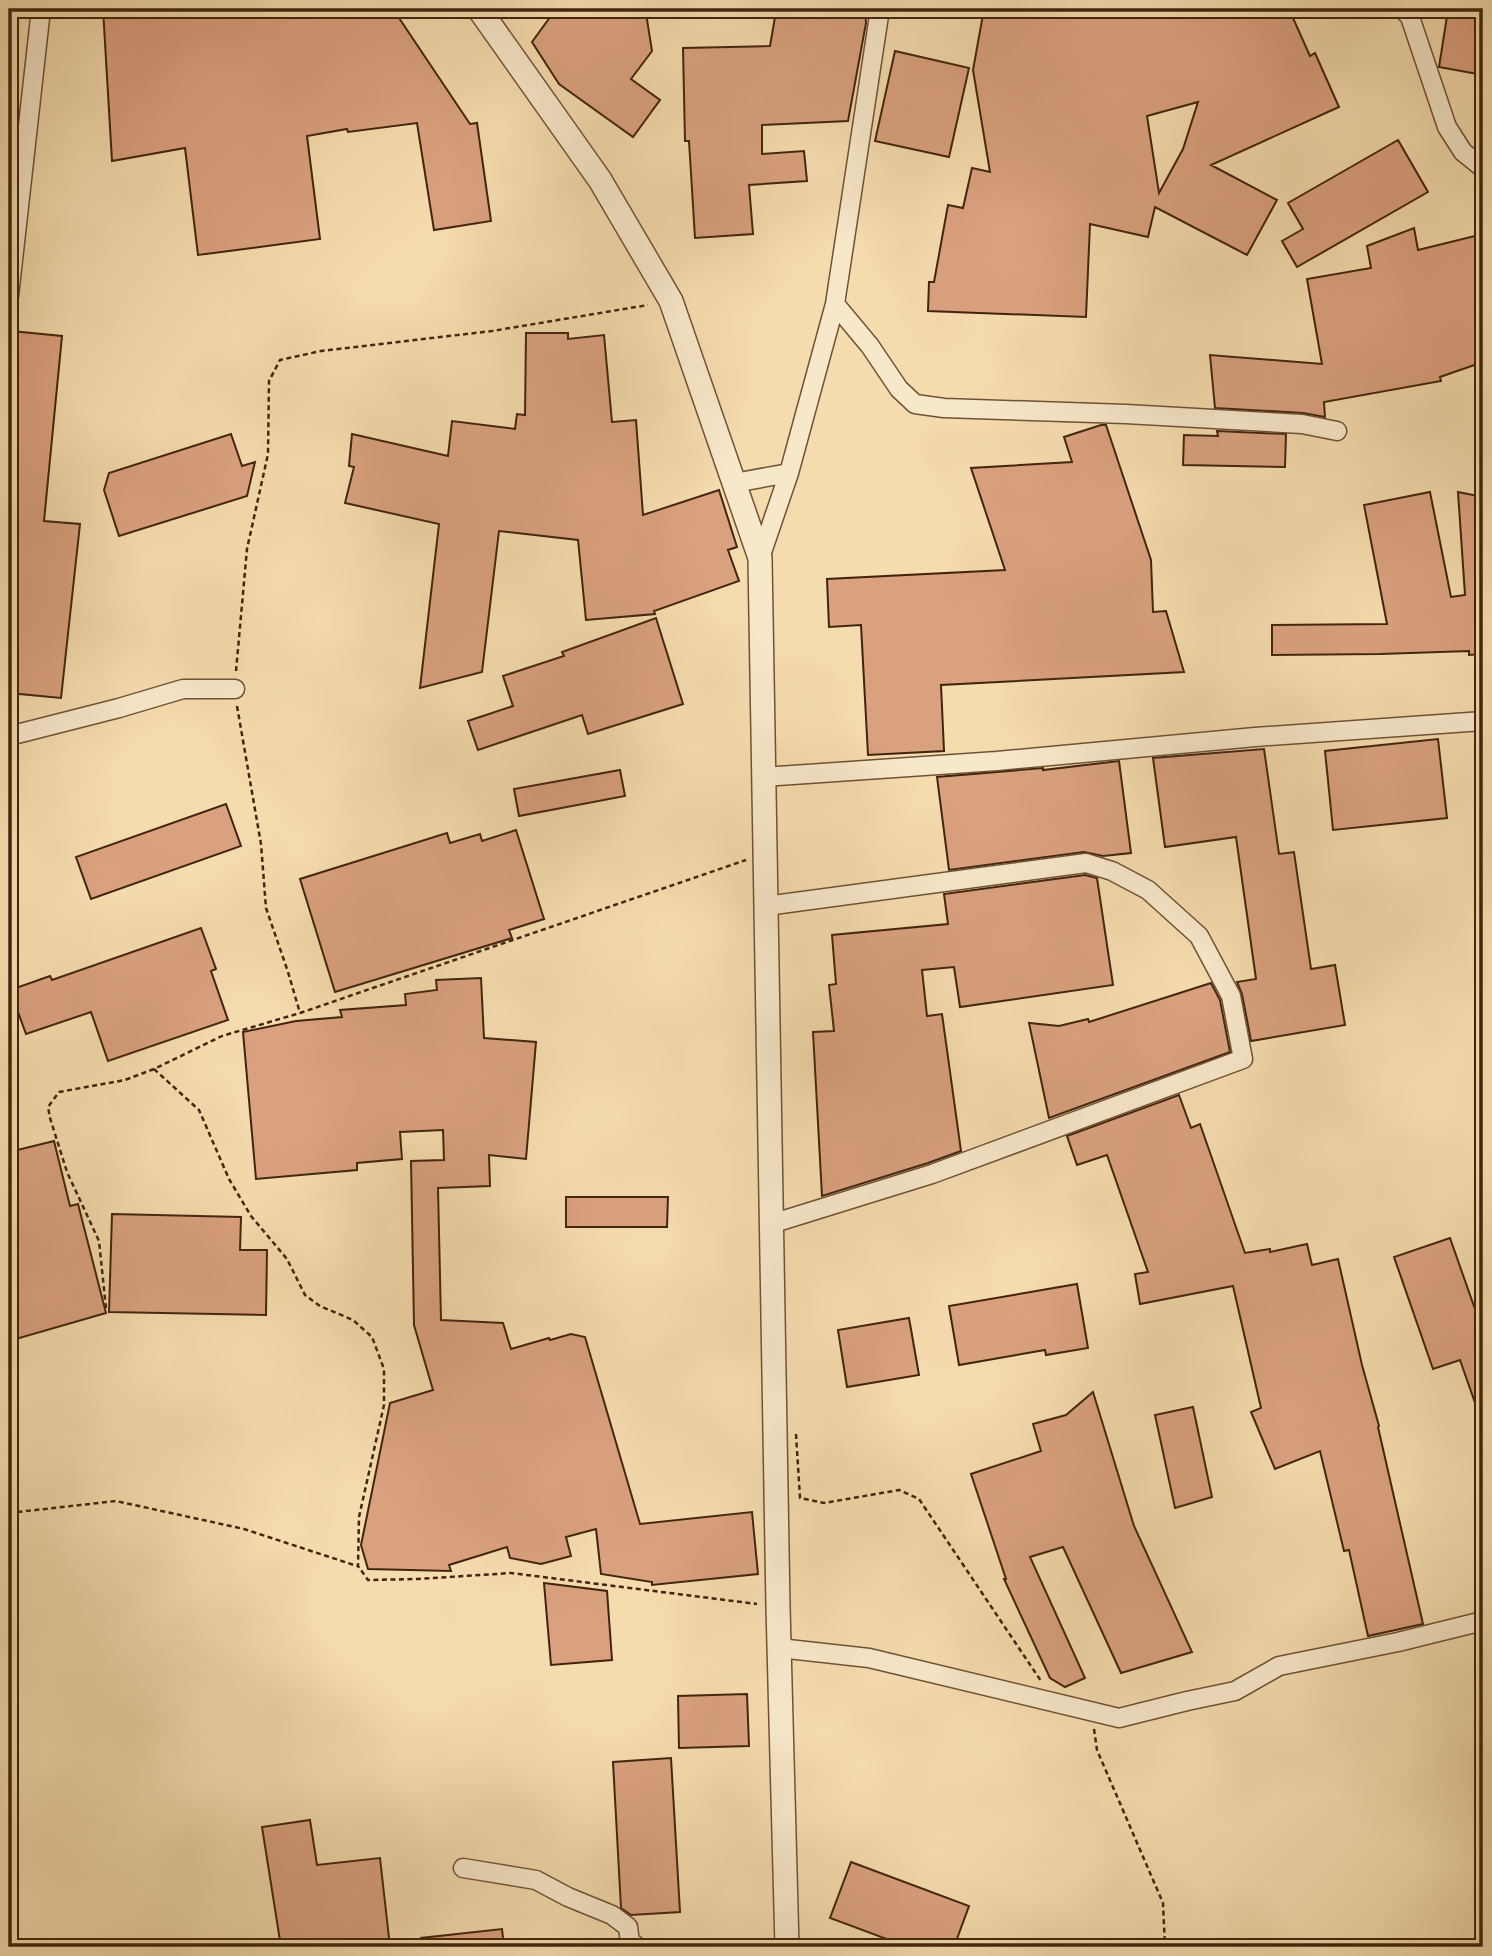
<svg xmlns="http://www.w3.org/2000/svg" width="1492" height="1956" font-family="'Libre Caslon Text',serif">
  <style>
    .building { fill: #daa17f; stroke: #42240e; stroke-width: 2; fill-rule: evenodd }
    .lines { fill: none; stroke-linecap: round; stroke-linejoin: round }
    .minor-casing { stroke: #6f5236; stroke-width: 21 }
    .tertiary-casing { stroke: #6f5236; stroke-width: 26 }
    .path { stroke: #42240e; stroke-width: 2.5; stroke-dasharray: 5 3.5; stroke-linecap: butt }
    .minor { stroke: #f8e8ca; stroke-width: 18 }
    .tertiary { stroke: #f8e8ca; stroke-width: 23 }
  </style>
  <rect width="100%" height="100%" fill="#f5dcae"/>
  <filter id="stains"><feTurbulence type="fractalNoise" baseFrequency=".00286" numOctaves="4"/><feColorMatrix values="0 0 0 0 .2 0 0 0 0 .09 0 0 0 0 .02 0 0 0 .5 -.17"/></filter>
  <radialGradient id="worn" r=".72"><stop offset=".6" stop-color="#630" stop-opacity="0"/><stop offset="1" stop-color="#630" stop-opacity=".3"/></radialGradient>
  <!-- building -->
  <path class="building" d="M103,9H393L470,124L477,123L491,221L434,230L417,123L348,132L347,129L307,136L320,239L198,255L185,148L112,161Z
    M556,9H640L646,13L652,51L631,79L660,100L633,137L559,84L532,42Z
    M779,9H865L866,23L848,121L762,125V154L804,151L807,181L749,185L753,234L695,238L689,141H685L683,48L770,46L775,17H779Z
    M984,9H1289L1310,56L1315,53L1339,107L1211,165L1277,200L1247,255L1155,207L1148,237L1090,224L1086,317L928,311L929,282H934L948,205L963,208L972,168L990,172L973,70ZM1198,102L1183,149L1159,193L1147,116Z
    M1448,10L1483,16V75L1439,67Z
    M895,51L969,68L949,157L875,141Z
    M1398,140L1428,192L1297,267L1282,241L1303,229L1288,203Z
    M1414,228L1418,250L1483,234V362L1440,377L1441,381L1324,402L1325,417L1303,413L1215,408L1210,355L1322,364L1307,279L1371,268L1367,246Z
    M11,331L62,336L44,521L80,524L61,698L9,693V355Z
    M526,333H568V339L604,335L612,422L636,420L643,515L719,490L737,547L728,550L739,581L654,611L655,614L586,620L578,540L499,531L482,672L420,688L439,524L345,503L354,467L349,466L352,434L448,456L452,421L515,429L517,414L525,415Z
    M1101,425H1106L1151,560L1153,612L1166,611L1184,672L941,685L944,751L868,755L861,625L829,627L827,579L1005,570L971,468L1072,462L1064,437Z
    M1217,431L1286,434L1285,467L1183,465L1184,435L1218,436Z
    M231,434L242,466L255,462L247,496L119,536L104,490L109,473Z
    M1430,492L1451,597L1465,595L1458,492L1483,497V654L1469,655V651L1380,654L1272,655V625L1387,624L1364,505Z
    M656,618L683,704L588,734L582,715L478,750L468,721L513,706L503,676L564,656L562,652Z
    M1438,739L1447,818L1333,830L1325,751Z
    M1264,749L1279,854L1294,852L1311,969L1335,965L1345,1025L1251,1041L1242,994L1237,982L1256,979L1236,837L1165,847L1153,758Z
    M1119,761L1131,853L1103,856L1084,852L949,870L937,777L1043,768V770Z
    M620,770L625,796L519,816L514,789Z
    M226,804L241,846L91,899L76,857Z
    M516,830L544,919L509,930L512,938L335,992L300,879L447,833L450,843L480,834L482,841Z
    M1085,875L1097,878L1113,985L960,1007L954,967L922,970L927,1016L942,1014L961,1151L928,1163L822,1196L813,1032L834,1031L829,985L836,984L832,935L948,924L944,894Z
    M201,928L216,969L211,971L228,1020L108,1061L91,1012L26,1034L10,990L50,976L52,980Z
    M481,978L484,1038L536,1042L526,1159L489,1155L490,1186L438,1188L441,1320L503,1323L511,1349L549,1338L550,1340L571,1334L585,1337L640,1524L752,1512L758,1574L652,1585V1582L601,1574L596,1529L566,1537L571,1556L541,1564L510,1558L507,1547L449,1565L451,1571L368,1569L361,1545L390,1403L433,1390L414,1325L411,1161L444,1160L443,1130L400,1132L402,1159L357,1163V1170L256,1179L243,1032L296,1021L342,1017L340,1010L406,1005L405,994L437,990L436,980Z
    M1211,983L1220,1000L1230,1052L1049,1118L1029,1023L1059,1026L1088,1019L1089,1022Z
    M1179,1095L1191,1128L1200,1124L1245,1253L1270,1249V1252L1307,1244L1312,1265L1338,1259L1362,1365L1379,1426L1378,1427L1423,1624L1368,1636L1349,1550L1344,1551L1320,1451L1275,1469L1251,1412L1261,1408L1233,1286L1140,1304L1135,1274L1148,1272L1107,1155L1077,1165L1067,1136Z
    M54,1141L70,1206L78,1204L106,1313L9,1341V1152Z
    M566,1197H668L667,1227H566Z
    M112,1214L241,1217L240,1250H267L266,1315L109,1312Z
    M1450,1238L1483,1332V1420H1481L1460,1360L1433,1369L1394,1257Z
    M1077,1284L1088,1348L1046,1355L1045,1350L959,1365L949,1306Z
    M909,1318L919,1375L847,1387L838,1330Z
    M1093,1392L1134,1526L1192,1652L1121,1673L1063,1547L1030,1557L1085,1678L1065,1687L1050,1678L1004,1579H1006L971,1474L1041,1451L1033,1424L1066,1415Z
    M1193,1407L1212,1497L1175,1508L1155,1415Z
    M544,1583L607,1591L612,1660L551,1665Z
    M747,1694L749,1746L679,1748L678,1696Z
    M671,1758L680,1912L631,1915L621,1908L613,1762Z
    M310,1820L317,1865L380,1858L390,1947H281L262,1827Z
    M851,1862L969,1906L954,1947H908L830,1918Z
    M502,1929L504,1947H421V1938Z"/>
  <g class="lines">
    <!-- minor casing -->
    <g class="minor-casing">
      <path id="minor" d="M1403,9L1410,17L1447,127L1463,152L1483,168
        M9,296L41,9
        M835,304L870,346L899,389L915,404L944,408L1126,414L1302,424L1337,431
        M734,483L789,473
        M760,558L789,473L835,304L880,9
        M9,736L119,708L183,689H235
        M763,777L997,761L1255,737L1483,721
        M766,906L1086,863L1112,871L1148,890L1199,936L1231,996L1243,1059L932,1174L771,1224
        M779,1648L869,1658L1119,1718L1187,1701L1235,1691L1279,1666L1398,1642L1483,1621
        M463,1868L536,1880L568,1897L612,1915L628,1927L630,1942L638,1947"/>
    </g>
    <!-- tertiary casing -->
    <g class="tertiary-casing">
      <path id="tertiary" d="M479,9L600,180L671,301L760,558L778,1607L787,1947"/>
    </g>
    <!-- path -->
    <path class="path" d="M236,671L247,549L268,454L269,381L280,360L321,351L492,331L648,305
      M237,706L261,844L266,908L288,972L300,1013
      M154,1069L199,1110L229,1179L251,1216L287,1259L305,1295L320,1306L353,1320L372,1337L384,1369V1405L359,1517L358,1566L368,1580L418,1579L511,1573L757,1604
      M106,1308L99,1241L67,1172L50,1118L48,1107L59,1092L125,1080L154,1069L222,1036L300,1013L746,860
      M796,1434L800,1498L824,1503L899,1490L919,1499L1041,1681
      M9,1513L116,1501L244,1529L357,1566
      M1094,1729L1097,1750L1163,1903L1165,1947"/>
    <!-- minor -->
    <use href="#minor" class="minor"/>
    <!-- tertiary -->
    <use href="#tertiary" class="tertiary"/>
  </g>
  <!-- margin -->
  <rect width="1492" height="1956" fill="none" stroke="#f5dcae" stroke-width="35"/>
  <rect x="10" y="10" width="1471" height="1935" fill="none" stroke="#42240e" stroke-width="3.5"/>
  <rect x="18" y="18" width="1457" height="1921" fill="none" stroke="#42240e" stroke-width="2"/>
  <rect width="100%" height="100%" filter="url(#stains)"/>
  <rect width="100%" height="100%" fill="url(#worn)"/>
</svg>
